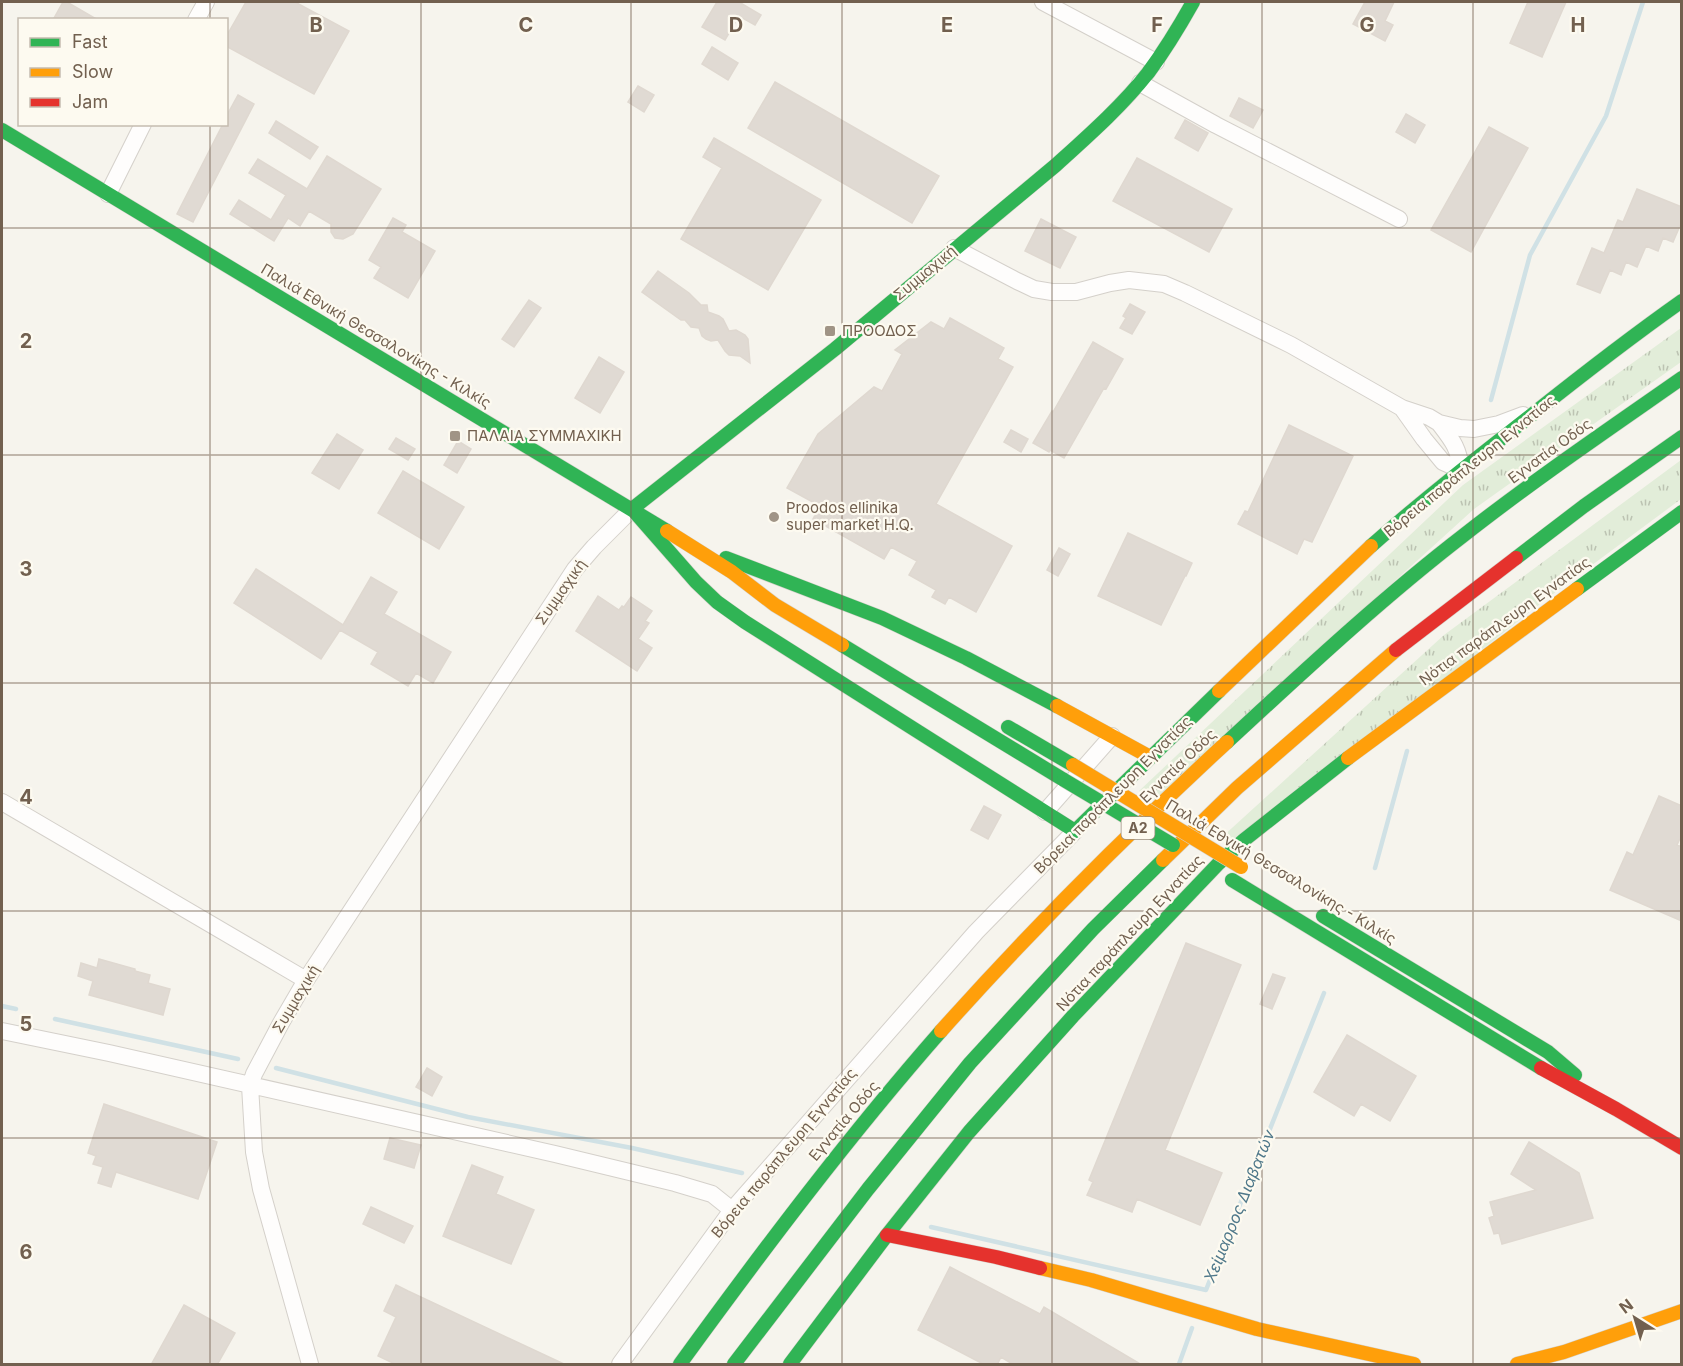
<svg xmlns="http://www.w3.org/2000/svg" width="1683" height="1366" font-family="Inter,sans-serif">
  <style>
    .grass { fill: url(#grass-tufts) }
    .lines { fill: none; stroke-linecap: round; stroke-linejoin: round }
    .stream { stroke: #d0e1e5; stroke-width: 4.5 }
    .building { fill: #e0dad3; stroke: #dfd8d0; stroke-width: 1.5 }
    .street-casing { stroke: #d4d0ca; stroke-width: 18 }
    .fast-casing { stroke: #d5d1ca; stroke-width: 15 }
    .slow-casing { stroke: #d5d1ca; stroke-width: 15 }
    .jam-casing { stroke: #d5d1ca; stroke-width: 15 }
    .street { stroke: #fefdfc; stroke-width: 16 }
    .fast { stroke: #30b455; stroke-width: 14 }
    .slow { stroke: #ff9f0a; stroke-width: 14 }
    .jam { stroke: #e5322d; stroke-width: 14 }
    .fast-bridge-casing { stroke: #d5d1ca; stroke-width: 15; stroke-linecap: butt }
    .slow-bridge-casing { stroke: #d5d1ca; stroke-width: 15; stroke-linecap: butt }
    .fast-bridge { stroke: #30b455; stroke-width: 14 }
    .slow-bridge { stroke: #ff9f0a; stroke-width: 14 }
    .grid { fill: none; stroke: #72604f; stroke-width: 1.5; stroke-opacity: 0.55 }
    .poi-dot { fill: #a09486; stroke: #fdfaf0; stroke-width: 2 }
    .labels { text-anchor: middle; stroke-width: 4.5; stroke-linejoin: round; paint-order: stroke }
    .shield { fill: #fdfaf0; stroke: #9c8e7f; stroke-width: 1.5 }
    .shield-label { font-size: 14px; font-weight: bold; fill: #72604f }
    .street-label { font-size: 15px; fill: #72604f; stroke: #fdfaf0 }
    .poi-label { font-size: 15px; fill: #72604f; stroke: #fdfaf0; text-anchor: start }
    .water-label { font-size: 16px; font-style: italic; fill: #4f788a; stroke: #fdfaf0 }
    .grid-label { font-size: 20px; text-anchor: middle; font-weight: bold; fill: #72604f; stroke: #fdfaf0; stroke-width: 4.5; stroke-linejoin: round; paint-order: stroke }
  </style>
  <defs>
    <pattern id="grass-tufts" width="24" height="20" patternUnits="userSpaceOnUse" patternTransform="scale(1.5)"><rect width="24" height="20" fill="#e2edd9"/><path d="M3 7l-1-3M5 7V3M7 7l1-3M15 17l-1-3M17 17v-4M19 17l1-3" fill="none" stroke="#bcc3b2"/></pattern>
  </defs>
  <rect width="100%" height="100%" fill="#f6f4ed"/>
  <!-- grass -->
  <path class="grass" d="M1681,328V362L1474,509L1153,801L1139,791L1463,485Z
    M1681,460V499L1549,597L1234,844L1221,838L1444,635Z"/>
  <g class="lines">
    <!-- stream -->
    <path class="stream" d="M1491,400L1530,255L1606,116L1643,2
      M1375,868L1407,751
      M2,1006L16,1009
      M55,1019L238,1059
      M276,1068L468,1117L632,1148L742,1173
      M931,1227L1206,1290L1324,993
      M1179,1364L1192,1328"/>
  </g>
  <!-- building -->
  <path class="building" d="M63,2H67L98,20H53Z
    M246,2H295L349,31L314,94L226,46V37Z
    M717,2H739L761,15L755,25L739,16L725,40L702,27Z
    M1365,2H1394L1385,21L1393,25L1385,41L1353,24Z
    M1528,2H1566L1542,57L1510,43Z
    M712,47L738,63L728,80L702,64Z
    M775,82L939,176L912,223L748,128Z
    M638,86L654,95L644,112L628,102Z
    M238,95L254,104L193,222L177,214L223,124H226V117Z
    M1239,98L1263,110L1253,128L1230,116Z
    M1406,114L1425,125L1415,143L1396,132Z
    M1185,120L1208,133L1198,151L1175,138Z
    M276,121L318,147L310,159L269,133Z
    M1489,127L1528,148L1471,252L1431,230Z
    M714,138L821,200L768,290L681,239L722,168L703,157Z
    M327,156L381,189L353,234L343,239L335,238L331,232V224L309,211L300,226L288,218L274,241L230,214L239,200L271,220L286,195L249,173L258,159L307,189Z
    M1137,158L1232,209L1209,252L1113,201Z
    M1637,189L1682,207V221L1673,242L1663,238L1658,251L1646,246L1637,267L1626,262L1621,275L1610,270L1600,293L1577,284L1592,248L1604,253L1618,220L1623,222Z
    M393,218L406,225L402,232L435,251L408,298L374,278L381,267L369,260Z
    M1041,219L1076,237L1060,268L1025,251Z
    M658,271L689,293L701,305H707L708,312L719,316L723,319L729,331L736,330L745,335L748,339L750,363L740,356L729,355L725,351L718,340L711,341L706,339L702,336L699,328L691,327L685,320H681L642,292Z
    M529,300L541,308L514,347L502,339Z
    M1130,304L1145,312L1132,334L1120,328L1126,318L1123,316Z
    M950,318L1004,348L998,359L1013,367L936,504L1012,546L976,612L949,597L945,604L932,597L936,590L909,575L917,561L891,547L884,559L813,519L820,506L787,488L818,434L874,387L882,391L902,354L895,350L931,322L944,329Z
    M1093,342L1123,359L1106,389L1104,388L1064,458L1050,450L1049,452L1033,443L1052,411L1053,412Z
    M599,357L624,372L600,413L575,398Z
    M1289,425L1353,456L1312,542L1304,539L1297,554L1238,524L1245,511L1248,512Z
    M1011,430L1028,439L1021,452L1004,442Z
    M337,434L363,450L339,489L312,473Z
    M396,438L415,449L408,460L389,449Z
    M458,441L471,449L457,473L444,465Z
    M403,471L464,507L439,549L378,513Z
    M1128,533L1192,563L1186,576H1185L1161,625L1098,596Z
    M1059,548L1070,554L1058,576L1047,570Z
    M256,569L343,625L371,577L397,592L384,614L451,652L433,683L416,673L408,686L371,664L378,652L340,630L321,659L234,603Z
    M598,596L619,610L622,606L624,607L631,597L652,611L645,621L649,623L638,639L652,648L637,671L576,631Z
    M1659,796L1682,806V834L1677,845L1682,847V921L1610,890L1627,852L1633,855Z
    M984,806L1001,815L988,839L971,830Z
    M1186,943L1241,965L1165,1150L1222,1173L1200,1225L1137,1199L1132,1212L1087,1195L1093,1182L1089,1180Z
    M99,959L135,969V971L150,975L148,983L170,989L163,1015L89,995L93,981L78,976L81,963L97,968Z
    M1273,974L1285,978L1272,1009L1260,1004Z
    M1347,1035L1416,1076L1390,1121L1361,1104L1354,1116L1314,1092Z
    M427,1068L442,1077L432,1096L416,1087Z
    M104,1104L217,1142L198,1199L116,1172L111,1187L98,1183L103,1167L93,1164L96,1156L88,1153Z
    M390,1138L421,1145L414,1168L384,1159Z
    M1529,1142L1579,1173L1593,1218L1502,1244L1499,1233L1494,1234L1489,1218L1494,1216L1490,1202L1536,1190L1511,1174Z
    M472,1165L503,1177L496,1194L534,1210L511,1264L443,1236Z
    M371,1207L413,1226L404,1243L363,1224Z
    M950,1267L1040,1314L1044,1307L1142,1365H1014L1001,1357L997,1365H985L918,1330Z
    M396,1285L408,1291L566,1365H397L378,1356L396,1317L384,1311Z
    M184,1305L235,1333L217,1365H151Z"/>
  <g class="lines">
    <!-- street casing -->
    <g class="street-casing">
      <path id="street" d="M1043,2L1156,62
        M196,20L206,2
        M1140,83L1216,125L1399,219
        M108,194L143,124
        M954,248L1017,281L1034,289L1052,292H1076L1110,283L1129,280L1164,284L1185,293L1291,345L1402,408L1429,417L1439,423L1460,428L1474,429L1499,424L1523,415
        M1402,408L1424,439L1443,462L1461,470C1459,448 1452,440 1439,423
        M2,802L306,980
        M1045,812L1112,736
        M2,1031L109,1053L555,1154L675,1183L712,1194L732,1210
        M310,1364L261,1189L254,1152L250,1086L254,1074L281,1023L306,980L575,569L594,547L632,509
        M620,1364L732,1210L976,932L1075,831"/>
    </g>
    <!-- fast casing -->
    <g class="fast-casing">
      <path id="fast" d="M2,130L667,531
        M632,509L696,582L717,602L745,622L1075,831L1219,691
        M632,509L835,349L1056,165C1088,136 1121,107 1148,73C1165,50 1179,27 1193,2
        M1371,546C1423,500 1478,457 1533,414C1582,375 1631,337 1682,301
        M726,558L882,618L966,658L1057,706
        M1516,558L1584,506L1682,437
        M1577,589L1682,512
        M842,645L1064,780
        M1008,727L1073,765
        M1227,742C1304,671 1381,599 1464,535C1534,480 1609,429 1682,378
        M1232,880L1541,1068
        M1323,916L1548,1052L1575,1075
        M680,1364C763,1250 848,1137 941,1031
        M734,1364L868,1189L970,1063L1093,929L1163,860
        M790,1364L887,1235L969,1132L1073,1016L1219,863L1244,840L1348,758"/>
    </g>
    <!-- slow casing -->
    <g class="slow-casing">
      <path id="slow" d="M667,531L732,572L775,605L842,645
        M1219,691L1371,546
        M1057,706L1150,757
        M1348,758L1577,589
        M1163,860L1237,788L1396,650
        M941,1031C1031,930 1127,834 1227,742
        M1040,1268L1091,1280L1257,1329L1414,1364
        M1517,1364L1564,1352L1682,1311"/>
    </g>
    <!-- jam casing -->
    <g class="jam-casing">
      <path id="jam" d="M1396,650L1516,558
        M1541,1068L1616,1109L1682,1148
        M887,1235L996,1257L1040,1268"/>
    </g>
    <!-- street -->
    <use href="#street" class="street"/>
    <!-- fast -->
    <use href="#fast" class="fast"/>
    <!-- slow -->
    <use href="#slow" class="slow"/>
    <!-- jam -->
    <use href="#jam" class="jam"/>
    <!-- fast-bridge casing -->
    <g class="fast-bridge-casing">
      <path id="fast-bridge" d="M1064,780L1173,845"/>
    </g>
    <!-- slow-bridge casing -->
    <g class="slow-bridge-casing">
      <path id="slow-bridge" d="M1073,765L1241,867"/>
    </g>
    <!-- fast-bridge -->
    <use href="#fast-bridge" class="fast-bridge"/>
    <!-- slow-bridge -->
    <use href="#slow-bridge" class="slow-bridge"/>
  </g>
  <!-- grid -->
  <path class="grid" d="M210,2V20M421,2V1364M631,2V1364M842,2V1364M1052,2V1364M1262,2V1364M1473,2V1364M210,124V1364M2,228H1682M2,455H1682M2,683H1682M2,911H1682M2,1138H1682"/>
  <!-- markers -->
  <g class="poi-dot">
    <rect x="824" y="325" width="12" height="12" rx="3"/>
    <rect x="449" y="430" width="12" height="12" rx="3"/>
    <circle cx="774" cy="517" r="6"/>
  </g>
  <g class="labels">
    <!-- shield labels -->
    <rect class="shield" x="1121.5" y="817" width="33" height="22" rx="4.5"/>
    <g class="shield-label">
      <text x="1138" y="833">Α2</text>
    </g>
    <!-- street labels -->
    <g class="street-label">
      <text transform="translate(925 273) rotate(-40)" y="5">Συμμαχική</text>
      <text transform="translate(376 336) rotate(31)" y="5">Παλιά Εθνική Θεσσαλονίκης - Κιλκίς</text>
      <text transform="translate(1550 451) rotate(-36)" y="5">Εγνατία Οδός</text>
      <text transform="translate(1470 466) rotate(-39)" y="5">Βόρεια παράπλευρη Εγνατίας</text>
      <text transform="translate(561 592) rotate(-55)" y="5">Συμμαχική</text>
      <text transform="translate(1505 621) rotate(-36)" y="5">Νότια παράπλευρη Εγνατίας</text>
      <text transform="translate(1178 766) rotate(-44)" y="5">Εγνατία Οδός</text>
      <text transform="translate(1113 795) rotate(-45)" y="5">Βόρεια παράπλευρη Εγνατίας</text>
      <text transform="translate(1281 872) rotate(31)" y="5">Παλιά Εθνική Θεσσαλονίκης - Κιλκίς</text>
      <text transform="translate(1130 933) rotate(-47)" y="5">Νότια παράπλευρη Εγνατίας</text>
      <text transform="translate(296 999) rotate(-59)" y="5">Συμμαχική</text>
      <text transform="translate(844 1121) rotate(-50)" y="5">Εγνατία Οδός</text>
      <text transform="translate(784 1153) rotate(-50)" y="5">Βόρεια παράπλευρη Εγνατίας</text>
    </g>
    <!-- poi labels -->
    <g class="poi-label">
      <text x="842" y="336">ΠΡΟΟΔΟΣ</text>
      <text x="467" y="441">ΠΑΛΑΙΑ ΣΥΜΜΑΧΙΚΗ</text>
      <text x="786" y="513">Proodos ellinika<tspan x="786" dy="17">super market H.Q.</tspan></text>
    </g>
    <!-- water labels -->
    <g class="water-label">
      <text transform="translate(1239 1206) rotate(-68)" y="6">Χείμαρρος Διαβατών</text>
    </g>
  </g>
  <g class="grid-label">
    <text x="316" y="32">B</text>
    <text x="526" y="32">C</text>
    <text x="736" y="32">D</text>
    <text x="947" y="32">E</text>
    <text x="1157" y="32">F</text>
    <text x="1367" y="32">G</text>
    <text x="1578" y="32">H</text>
    <text x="26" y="348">2</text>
    <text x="26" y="576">3</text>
    <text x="26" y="804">4</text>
    <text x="26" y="1031">5</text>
    <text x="26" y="1259">6</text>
  </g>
  <!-- border -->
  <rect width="1683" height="1366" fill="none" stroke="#72604f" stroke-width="6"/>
  <!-- legend -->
  <rect x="18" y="18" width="210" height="108" fill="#fdfaf0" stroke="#c5bcb0" stroke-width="1.5"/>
  <rect x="30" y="38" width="30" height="9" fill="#30b455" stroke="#c5bcb0" stroke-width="1.5"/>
  <text x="72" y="48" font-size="18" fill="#72604f">Fast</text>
  <rect x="30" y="68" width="30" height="9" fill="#ff9f0a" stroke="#c5bcb0" stroke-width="1.5"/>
  <text x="72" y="78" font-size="18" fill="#72604f">Slow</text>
  <rect x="30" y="98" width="30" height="9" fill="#e5322d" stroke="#c5bcb0" stroke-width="1.5"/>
  <text x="72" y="108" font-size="18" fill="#72604f">Jam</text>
  <!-- north arrow -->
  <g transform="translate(1635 1318) rotate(323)" stroke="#fdfaf0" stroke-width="4.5" paint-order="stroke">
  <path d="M0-4.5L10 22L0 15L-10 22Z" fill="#72604f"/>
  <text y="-9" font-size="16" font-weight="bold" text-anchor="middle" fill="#72604f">N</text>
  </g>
</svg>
